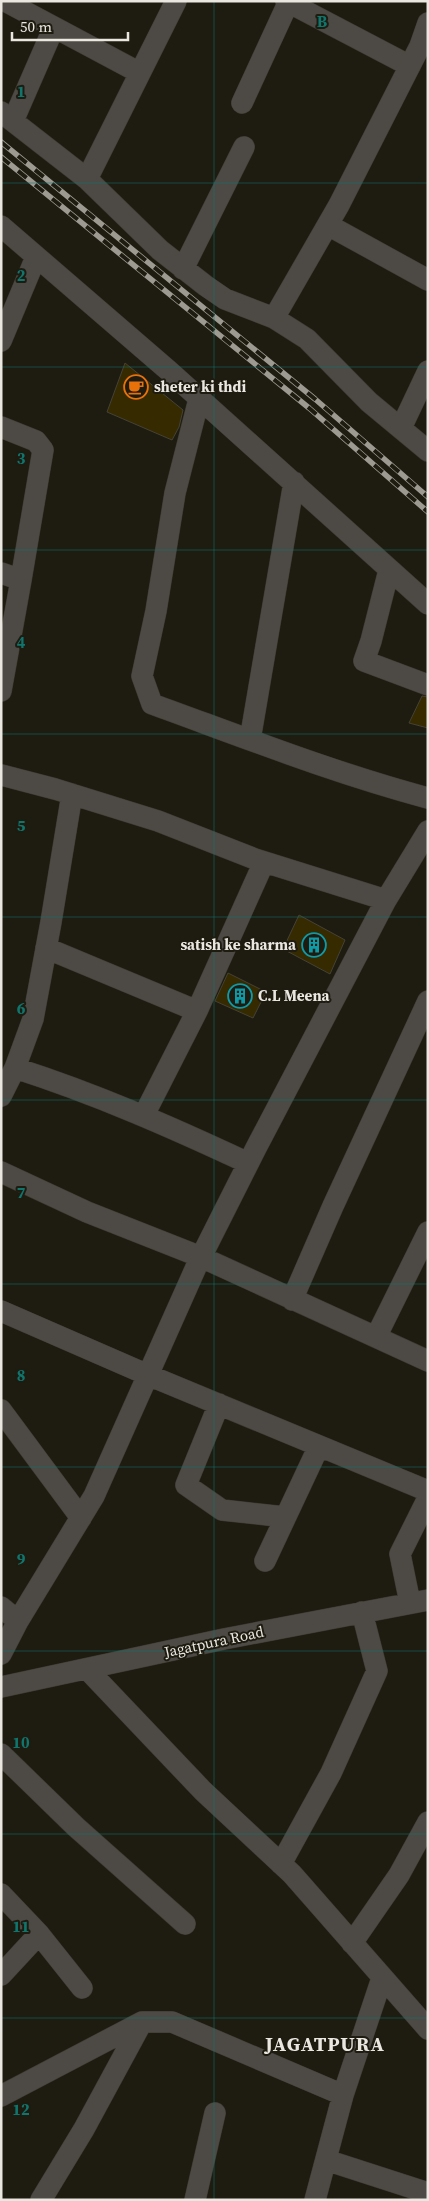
<svg xmlns="http://www.w3.org/2000/svg" width="429" height="2201" font-family="'Source Serif 4',serif">
  <style>
    .building { fill: #352a00; stroke: #454236 }
    .lines { fill: none; stroke-linecap: round; stroke-linejoin: round }
    .minor-casing { stroke: #3a382e; stroke-width: 22 }
    .minor { stroke: #4d4a45; stroke-width: 21 }
    .rail-casing { stroke: #9c9a91; stroke-width: 5.5 }
    .rail { stroke: #1e1b11; stroke-width: 4; stroke-dasharray: 11; stroke-linecap: butt }
    .grid { fill: none; stroke: #0f766e; stroke-width: 1; stroke-opacity: 0.55 }
    .labels { text-anchor: middle; stroke-width: 4; stroke-linejoin: round; paint-order: stroke }
    .poi-label { font-size: 15px; font-weight: bold; fill: #e9e7e0; stroke: #1e1b11; text-anchor: start }
    .street-label { font-size: 15px; fill: #e9e7e0; stroke: #1e1b11 }
    .district-label { font-size: 20px; font-weight: bold; letter-spacing: 1px; fill: #e9e7e0; stroke: #1e1b11 }
    .grid-label { font-size: 16px; text-anchor: middle; font-weight: bold; fill: #0f766e; stroke: #1e1b11; stroke-width: 4; stroke-linejoin: round; paint-order: stroke }
  </style>
  <rect width="100%" height="100%" fill="#1e1b11"/>
  <!-- building -->
  <path class="building" d="M125,363L183,410L179,427L172,440L107,412Z
    M422,696L428,697V728L409,723Z
    M299,915L345,940L330,974L283,949Z
    M228,973L266,992L253,1018L215,1001Z"/>
  <g class="lines">
    <!-- minor casing -->
    <g class="minor-casing">
      <path id="minor" d="M5,1L140,73
        M286,1L410,66
        M242,103L289,1
        M1,112L87,179L160,250L206,286L225,299L274,318L307,339L369,402L428,451
        M13,121L54,27
        M87,179L176,1
        M328,225L428,280
        M1,226L169,371L428,604
        M183,269L244,147
        M274,318L339,205L420,46L428,23
        M1,341L36,257
        M199,399L175,493L156,611L142,676L152,704C243,737 334,773 428,798
        M1,427L36,441L43,450L21,580L1,573
        M401,428L428,371
        M389,570L371,641L364,661L428,685
        M1,691L21,580
        M250,740L294,482
        M1,775L55,789L158,821L255,859L386,900L428,831
        M46,948L197,1011
        M15,1068C96,1094 171,1127 248,1163
        M1,1096L15,1068L33,1019L51,922L72,794
        M144,1115L197,1011L264,862
        M1,1172L87,1212L201,1257L428,1361
        M292,1300L333,1206L428,1001
        M1,1311L148,1375L428,1491
        M376,1337L428,1232
        M219,1404L186,1485L222,1510L285,1517
        M1,1410L81,1518
        M265,1561L319,1446
        M410,1603L400,1554L428,1498
        M1,1607L18,1621
        M1,1654L18,1621L94,1496L197,1265L256,1148L386,900
        M87,1669L203,1791L292,1874L428,2029
        M1,1687L224,1639L428,1600
        M1,1754L76,1827L185,1924
        M281,1864L331,1773L377,1671L362,1612
        M1,1894L39,1934L82,1988
        M352,1943L399,1875L428,1822
        M1,1975L39,1934
        M1,2096L142,2022H172L343,2095L382,1978
        M326,2160L428,2193
        M41,2200L84,2129L142,2022
        M195,2200L215,2113
        M315,2200L343,2095"/>
    </g>
    <!-- minor -->
    <use href="#minor" class="minor"/>
    <!-- rail casing -->
    <g class="rail-casing">
      <path id="rail" d="M1,142L315,399L428,497
        M1,157L309,408L428,512"/>
    </g>
    <!-- rail -->
    <use href="#rail" class="rail"/>
  </g>
  <!-- grid -->
  <path class="grid" d="M214,1V2200M1,183H428M1,367H428M1,550H428M1,734H428M1,917H428M1,1100H428M1,1284H428M1,1467H428M1,1651H428M1,1834H428M1,2018H428"/>
  <!-- icons -->
  <defs>
    <g id="cafe-ring" transform="scale(1.25)"><circle r="9.5" fill="#1e1b11" stroke="#e8710a" stroke-width="1.5"/><path d="M-5.5-4.5H6V0H3Q3 3.5 0 3.5H-2.5Q-5.5 3.5-5.5 0ZM3-3.2v2h1.7v-2ZM-6 4.5H4V6H-6Z" fill="#e8710a"/></g>
    <g id="building-ring" transform="scale(1.25)"><circle r="9.5" fill="#1e1b11" stroke="#0f9aa8" stroke-width="1.5"/><path d="M-4-6H4V6H1V3H-1V6H-4ZM-2.5-4.3h1.7v1.8h-1.7ZM.8-4.3h1.7v1.8H.8ZM-2.5-1h1.7V.8h-1.7ZM.8-1h1.7V.8H.8Z" fill="#0f9aa8"/></g>
  </defs>
  <g fill-rule="evenodd">
    <use href="#cafe-ring" x="136" y="387"/>
    <use href="#building-ring" x="314" y="945"/>
    <use href="#building-ring" x="240" y="996"/>
  </g>
  <g class="labels">
    <!-- poi labels -->
    <g class="poi-label">
      <text x="154" y="392">sheter ki thdi</text>
      <text x="296" y="950" text-anchor="end">satish ke sharma</text>
      <text x="258" y="1001">C.L Meena</text>
    </g>
    <!-- street labels -->
    <g class="street-label">
      <text transform="translate(214 1642) rotate(-12)" y="5">Jagatpura Road</text>
    </g>
    <!-- district labels -->
    <g class="district-label">
      <text x="325" y="2051">JAGATPURA</text>
    </g>
  </g>
  <g class="grid-label">
    <text x="322" y="27">B</text>
    <text x="21" y="97">1</text>
    <text x="21" y="281">2</text>
    <text x="21" y="464">3</text>
    <text x="21" y="648">4</text>
    <text x="21" y="831">5</text>
    <text x="21" y="1014">6</text>
    <text x="21" y="1198">7</text>
    <text x="21" y="1381">8</text>
    <text x="21" y="1565">9</text>
    <text x="21" y="1748">10</text>
    <text x="21" y="1932">11</text>
    <text x="21" y="2115">12</text>
  </g>
  <!-- border -->
  <rect width="429" height="2201" fill="none" stroke="#e9e7e0" stroke-width="5"/>
  <!-- scale -->
  <path d="M12 32v8h116v-8" fill="none" stroke="#e9e7e0" stroke-width="2.5"/>
  <text x="20" y="32" font-size="15" fill="#e9e7e0" stroke="#1e1b11" stroke-width="4" paint-order="stroke">50 m</text>
</svg>
